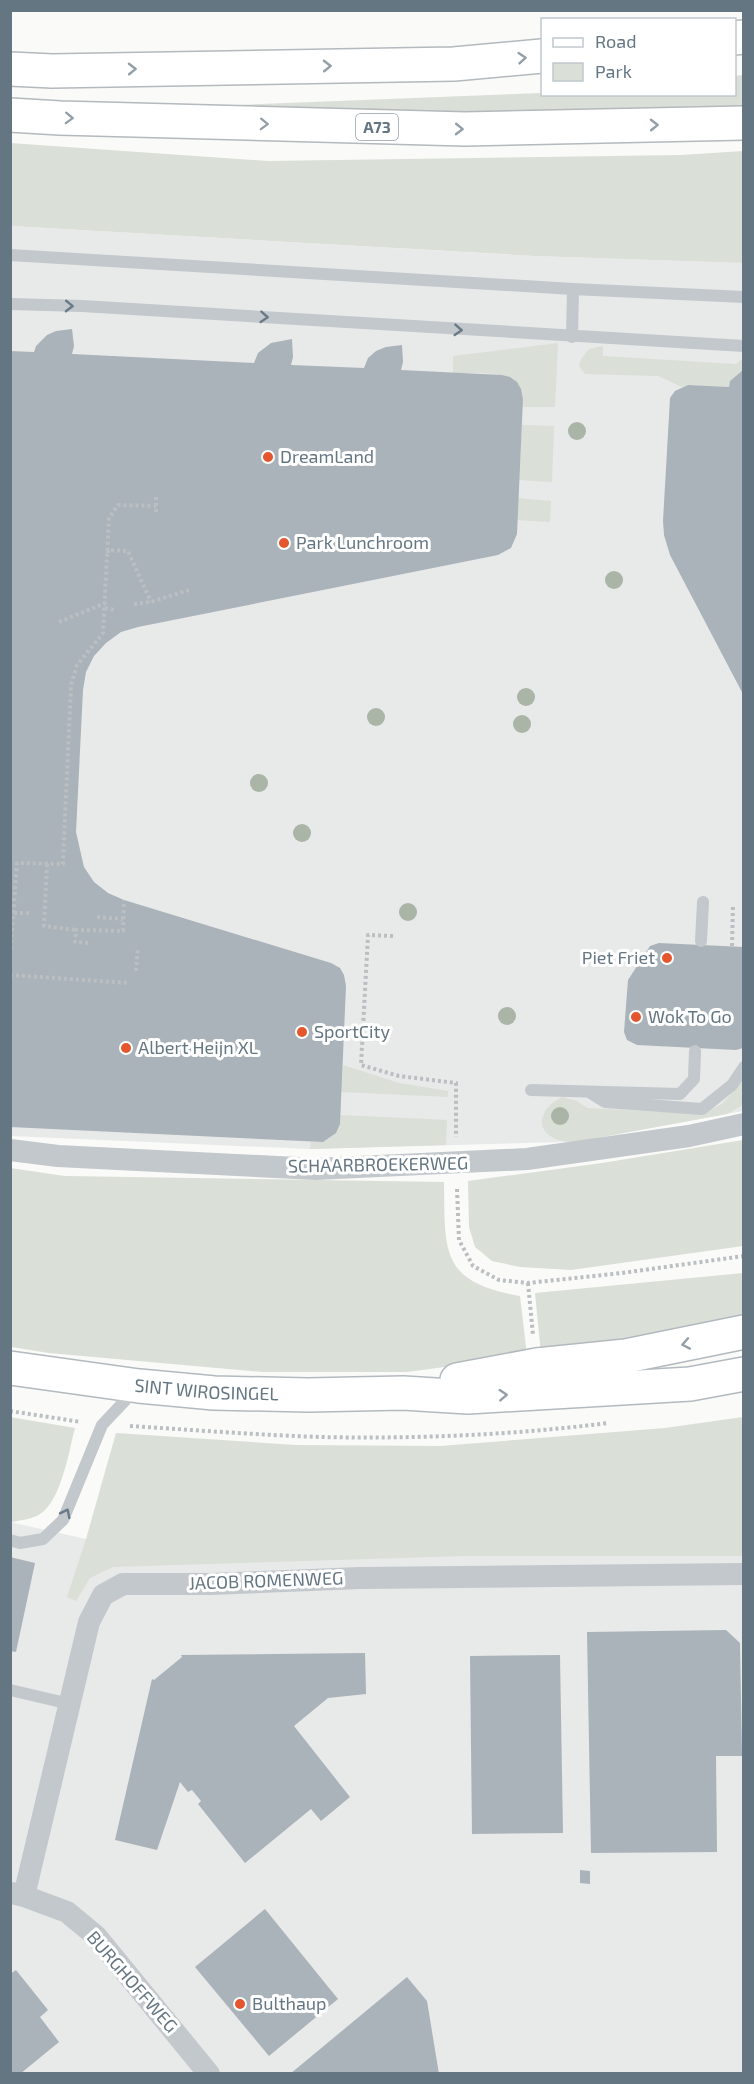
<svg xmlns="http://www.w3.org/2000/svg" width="754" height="2084" font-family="'Exo 2',sans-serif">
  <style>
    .built { fill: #e8e9e9 }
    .green { fill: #dadfd7 }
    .building { fill: #aab3b9 }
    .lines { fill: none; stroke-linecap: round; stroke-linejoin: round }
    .secondary-casing { stroke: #b3babf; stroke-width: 36 }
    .highway-casing { stroke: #b4b9bd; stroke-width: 36 }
    .path { stroke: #bbbfc2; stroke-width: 4; stroke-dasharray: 3 3; stroke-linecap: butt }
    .lane { stroke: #c3c8cc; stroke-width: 12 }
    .street { stroke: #c3c8cc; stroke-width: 22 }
    .secondary { stroke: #fff; stroke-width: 33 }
    .highway { stroke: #fff; stroke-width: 33 }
    .tree { fill: #aab4a7 }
    .oneway { stroke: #939fa8 }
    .oneway2 { stroke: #6a7a87 }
    .poi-dot { fill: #e4572e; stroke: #fff; stroke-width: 2 }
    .labels { text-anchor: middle; stroke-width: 6; stroke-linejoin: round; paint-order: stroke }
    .shield { fill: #fff; stroke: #939fa8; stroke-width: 1.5 }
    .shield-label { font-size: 16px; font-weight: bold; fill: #657683 }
    .poi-label { font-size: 18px; fill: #657683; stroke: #fff; text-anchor: start }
    .street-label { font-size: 18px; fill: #657683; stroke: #fff }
  </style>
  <rect width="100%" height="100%" fill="#fafaf8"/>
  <!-- built -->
  <path class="built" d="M10,226L534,256L743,263V1111L575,1142H562L310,1149L11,1136Z
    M10,1522L86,1539L466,1556H743V2073H11Z"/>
  <!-- green -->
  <path class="green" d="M743,75V110L190,115L186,107L542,93V94H734L735,76Z
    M10,143L268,161L681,155L743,151V263L534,256L11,226Z
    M558,343L555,407H523C526,366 482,374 453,373V356Z
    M603,346V356L736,364L743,358V369L730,381L729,387L688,385L682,387L658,376L585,374L579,366L581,359L589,349Z
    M522,425L554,426L552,482L519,480Z
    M518,498L551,501L550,522L517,520Z
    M343,1065L399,1083L448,1091V1097L341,1092Z
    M743,1076V1105L727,1114L575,1142C540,1143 528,1115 562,1097L577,1101L587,1108L701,1114L722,1104L733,1092Z
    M340,1115L447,1120L446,1145L310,1149L311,1142C330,1143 339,1133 340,1115Z
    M743,1140V1246L571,1270L520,1267L492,1261L475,1247L469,1227L468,1181L602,1163Z
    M10,1168L65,1176L444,1182C445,1252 440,1282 520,1296L527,1356L407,1372H263L49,1353L11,1347Z
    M743,1273V1319L541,1354L535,1293Z
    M10,1417L75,1428C69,1451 61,1501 40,1514C33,1519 21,1520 13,1522H10Z
    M743,1417V1556H466L113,1567L90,1578L76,1601L67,1597L86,1539L116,1433L296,1445L440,1446L665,1428Z"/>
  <!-- building -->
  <path class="building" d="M72,329L74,346L72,354L254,363L258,353L271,343L292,339L293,357L291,365L364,368L368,358L376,351L386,347L402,345L403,362L401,370L502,375L510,377L517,382L521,389L523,399L517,534L511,548L498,555L138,627L121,632L106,643L94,656L86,672L83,690L76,832L84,867L94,882L108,893L124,900L331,963L340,968L344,975L346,986L340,1124L336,1133L323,1142L10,1127V351L34,352L36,346L47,335L56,331Z
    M744,369V696L670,555L664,535L663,521L670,398L675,391L688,385L729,387L730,381Z
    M659,943L744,947L743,1048L736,1050L637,1045L627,1040L624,1032L628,980L650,946Z
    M10,1557L35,1563L16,1652L10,1651Z
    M726,1630L740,1643L742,1756H716L717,1852L591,1853L587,1632Z
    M365,1653L366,1694L328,1698L294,1726L350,1797L321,1821L311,1809L245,1863L198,1804L201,1801L192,1790L188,1792L180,1782L157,1850L115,1840L152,1679L154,1680L182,1657L181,1655Z
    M560,1655L563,1833L472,1834L470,1656Z
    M580,1870L590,1871V1884L580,1883Z
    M265,1909L338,1999L269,2056L195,1967Z
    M16,1970L48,2010L40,2017L59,2042L20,2074H10V1974Z
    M407,1977L427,2001L439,2074H290Z"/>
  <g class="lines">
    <!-- secondary casing -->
    <g class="secondary-casing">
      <g id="secondary">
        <path id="s1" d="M10,1368L139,1386L214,1393L308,1395L403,1393L468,1397L690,1384L744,1374"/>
        <path d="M457,1380L537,1365L626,1356L744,1332"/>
      </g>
    </g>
    <!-- highway casing -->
    <g class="highway-casing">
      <path id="highway" d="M734,38L744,37
        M10,69L52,71L454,64L542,56
        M10,115L60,118L465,129L744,123"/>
    </g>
    <!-- path -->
    <path class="path" d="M156,497V514
      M108,553V550L128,551L151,602
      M134,604L151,602L189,590
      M105,608L115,610
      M59,622L108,602
      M47,864L44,926L76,930
      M14,913H29
      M97,917L123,919
      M393,936L368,935L361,1065L399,1076L456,1083V1137
      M88,943L75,942L76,930L123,931L124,900
      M732,946L733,904
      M10,955L17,863L63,864L71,685L77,665L103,633L109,518L118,505L156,506
      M136,971L138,947
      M10,975L129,983
      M457,1189L459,1240L473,1266L499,1280L528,1283L622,1273L744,1256
      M528,1283L533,1335
      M10,1411L81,1422
      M130,1426C194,1430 258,1435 321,1437C417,1439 513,1435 608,1423"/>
    <!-- lane -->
    <path class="lane" d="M10,255L573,289L744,297
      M10,304L82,306L744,346
      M572,337L573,289
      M701,941L703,902
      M531,1090L680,1094L694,1079L695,1051
      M589,1092L605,1102L702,1109L732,1085L744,1067
      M10,1540L20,1543L43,1539L63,1520L102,1425L136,1389
      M10,1690L70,1704"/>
    <!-- street -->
    <path class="street" d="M10,1150L58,1156L316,1169L527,1159L689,1136L744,1124
      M12,1893L24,1896L67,1912L96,1936L209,2074
      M24,1896L89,1622L103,1595L123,1584H210L360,1578L744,1574"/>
    <!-- secondary -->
    <use href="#secondary" class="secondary"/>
    <!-- highway -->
    <use href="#highway" class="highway"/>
  </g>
  <!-- trees -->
  <g class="tree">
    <circle cx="577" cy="431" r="9"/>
    <circle cx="614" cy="580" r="9"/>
    <circle cx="526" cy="697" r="9"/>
    <circle cx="376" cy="717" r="9"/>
    <circle cx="522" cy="724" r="9"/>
    <circle cx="259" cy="783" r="9"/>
    <circle cx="302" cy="833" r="9"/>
    <circle cx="408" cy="912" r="9"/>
    <circle cx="507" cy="1016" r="9"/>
    <circle cx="560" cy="1116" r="9"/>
  </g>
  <!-- one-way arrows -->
  <defs><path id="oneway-chevron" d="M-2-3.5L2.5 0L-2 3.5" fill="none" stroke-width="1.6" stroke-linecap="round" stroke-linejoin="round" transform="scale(1.5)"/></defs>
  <g class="oneway">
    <use href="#oneway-chevron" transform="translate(522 58) rotate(-5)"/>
    <use href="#oneway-chevron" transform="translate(327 66) rotate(-1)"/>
    <use href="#oneway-chevron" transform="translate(132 69) rotate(-1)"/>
    <use href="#oneway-chevron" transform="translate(69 118) rotate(2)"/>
    <use href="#oneway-chevron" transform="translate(264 124) rotate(2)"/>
    <use href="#oneway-chevron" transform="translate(654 125) rotate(-1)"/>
    <use href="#oneway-chevron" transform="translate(459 129) rotate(1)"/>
    <use href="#oneway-chevron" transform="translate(686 1344) rotate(169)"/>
    <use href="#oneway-chevron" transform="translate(503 1395) rotate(-3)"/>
  </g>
  <g class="oneway2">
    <use href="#oneway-chevron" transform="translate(69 306) rotate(1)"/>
    <use href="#oneway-chevron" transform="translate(264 317) rotate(4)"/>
    <use href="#oneway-chevron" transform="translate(458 330) rotate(4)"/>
    <use href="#oneway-chevron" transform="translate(66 1513) rotate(-63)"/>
  </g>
  <!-- markers -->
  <g class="poi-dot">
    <circle cx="268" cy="457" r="6"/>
    <circle cx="284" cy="543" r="6"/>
    <circle cx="667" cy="958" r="6"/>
    <circle cx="636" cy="1017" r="6"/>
    <circle cx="302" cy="1032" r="6"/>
    <circle cx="126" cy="1048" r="6"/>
    <circle cx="240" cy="2004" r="6"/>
  </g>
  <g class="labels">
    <!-- shield labels -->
    <rect class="shield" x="356" y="114" width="42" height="26" rx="4.5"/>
    <g class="shield-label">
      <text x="377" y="133">A73</text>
    </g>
    <!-- poi labels -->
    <g class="poi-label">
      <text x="280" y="463">DreamLand</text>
      <text x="296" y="549">Park Lunchroom</text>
      <text x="655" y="964" text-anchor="end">Piet Friet</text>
      <text x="648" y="1023">Wok To Go</text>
      <text x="314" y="1038">SportCity</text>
      <text x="138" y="1054">Albert Heijn XL</text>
      <text x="252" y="2010">Bulthaup</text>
    </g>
    <!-- street labels -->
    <g class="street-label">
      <text transform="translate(378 1165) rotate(-1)" y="6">SCHAARBROEKERWEG</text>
      <text dy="6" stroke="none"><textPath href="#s1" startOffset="198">SINT WIROSINGEL</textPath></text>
      <text transform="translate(266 1581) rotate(-2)" y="6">JACOB ROMENWEG</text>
      <text transform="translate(132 1982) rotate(49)" y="6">BURGHOFFWEG</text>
    </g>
  </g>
  <!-- border -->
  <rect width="754" height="2084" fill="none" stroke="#657683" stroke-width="24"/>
  <!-- legend -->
  <rect x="541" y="18" width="195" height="78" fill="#ffffff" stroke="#c1c8cd" stroke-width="1.5"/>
  <rect x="553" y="38" width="30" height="9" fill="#ffffff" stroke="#c1c8cd" stroke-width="1.5"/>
  <text x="595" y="48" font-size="18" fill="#657683">Road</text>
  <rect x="553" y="63" width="30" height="18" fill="#dadfd7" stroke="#c1c8cd" stroke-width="1.5"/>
  <text x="595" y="78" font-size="18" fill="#657683">Park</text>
</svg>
